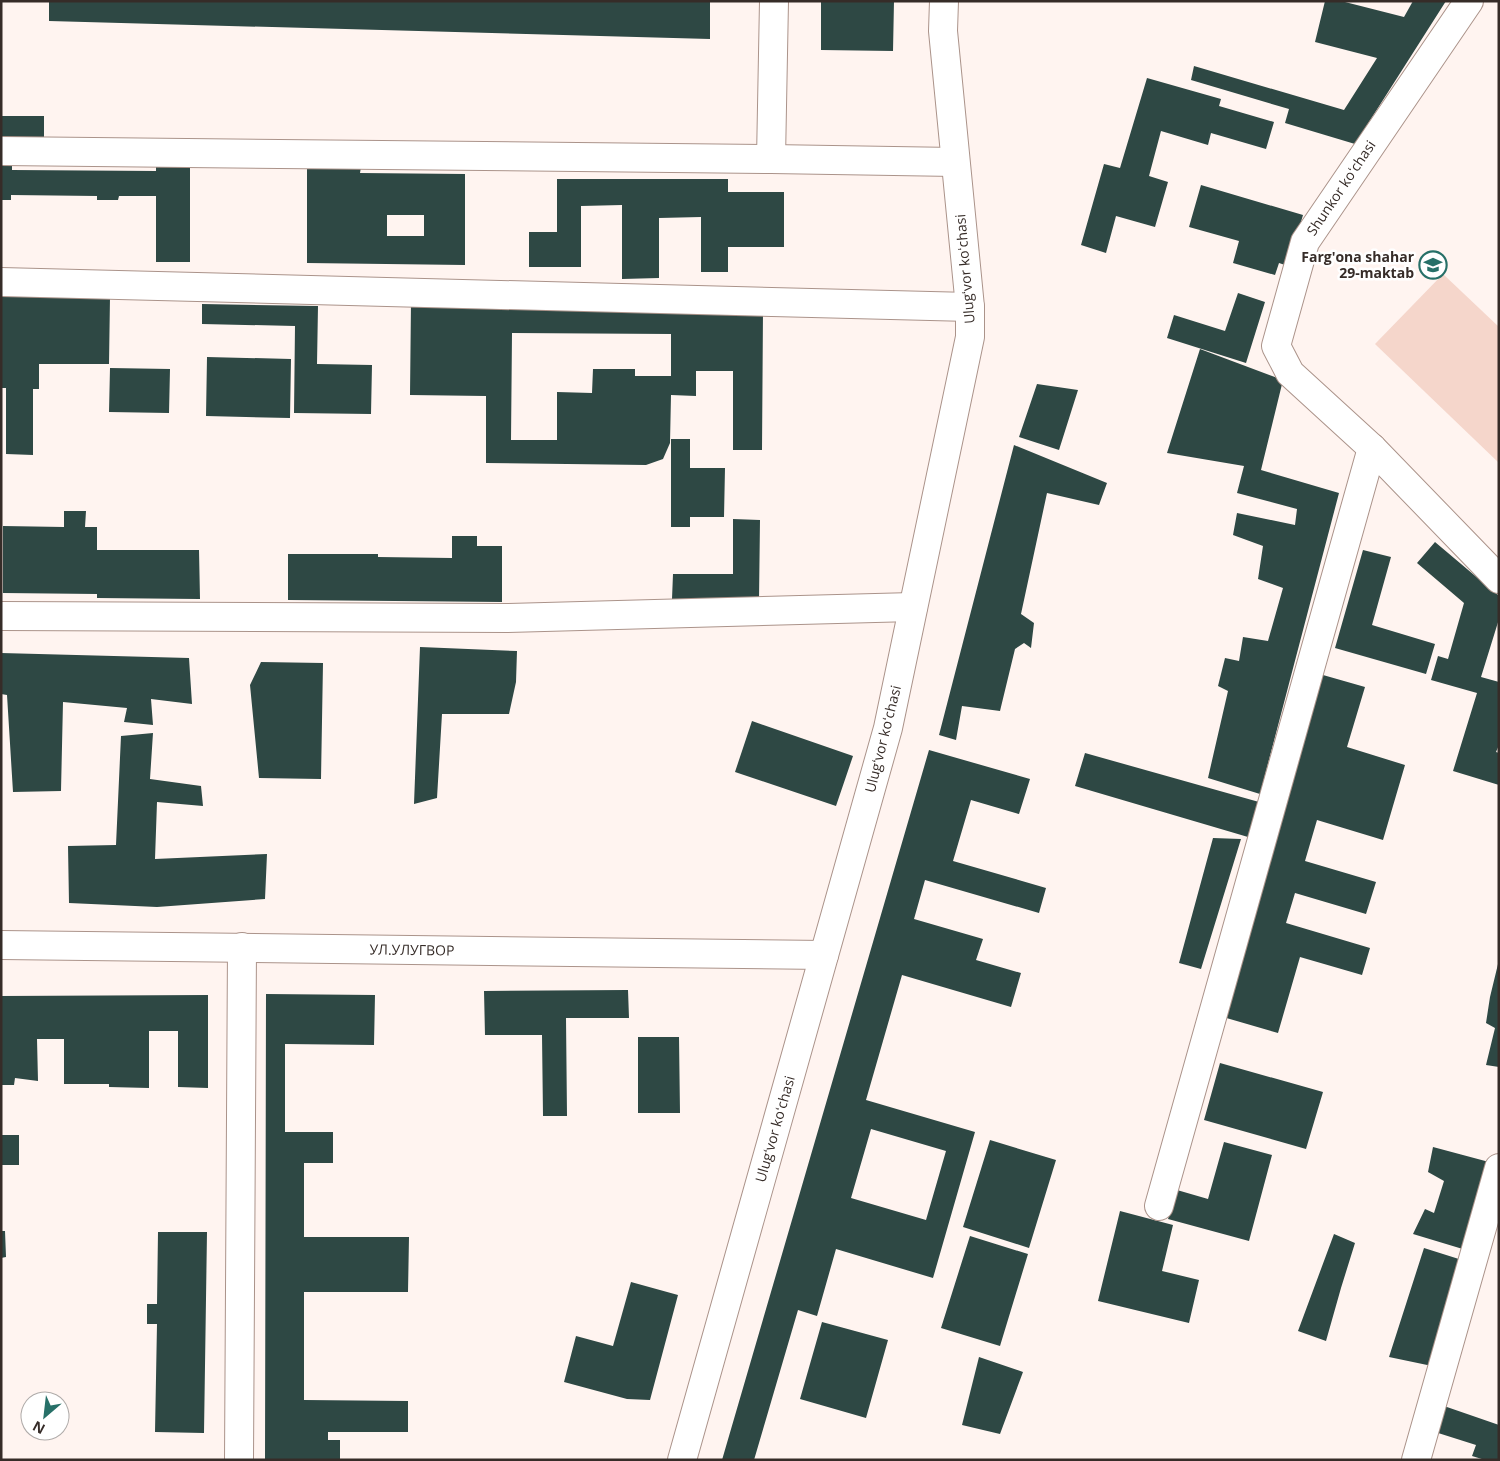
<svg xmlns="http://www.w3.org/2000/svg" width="1500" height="1461" font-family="'Open Sans',sans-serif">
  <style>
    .green { fill: #f5d6cb }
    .building { fill: #2e4844; fill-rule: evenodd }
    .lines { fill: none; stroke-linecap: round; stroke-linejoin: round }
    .minor-casing { stroke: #ab938a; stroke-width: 30 }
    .minor { stroke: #fff; stroke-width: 28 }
    .labels { text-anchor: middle; stroke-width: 5; stroke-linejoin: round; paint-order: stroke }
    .street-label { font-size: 14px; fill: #362c28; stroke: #fff }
    .poi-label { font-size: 14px; font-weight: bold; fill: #362c28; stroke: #fff; text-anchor: end }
  </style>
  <rect width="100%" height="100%" fill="#fff4f0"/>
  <!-- green -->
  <path class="green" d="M1443,274L1499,327V463L1375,344Z"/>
  <!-- building -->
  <path class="building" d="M49,1H710V39L49,21Z
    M821,1H894L893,51L821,50Z
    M1325,1H1345V2L1404,17L1413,1H1446L1355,144L1285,123L1289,109L1191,80L1194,66L1344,110L1377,58L1315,42Z
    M1147,78L1221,99L1219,106L1274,122L1266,149L1211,133L1208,145L1161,131L1149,176L1168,182L1155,227L1116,216L1106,253L1081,245L1104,164L1120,168Z
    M1,116H44V140L1,141Z
    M1,164L12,165V170L156,171V166H190V262H156V196H119L118,200H97V196L11,195V200H1Z
    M307,166L361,167L360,173L465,174V265L307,263ZM387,215H424V236H387Z
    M557,179H728V192H784V247H728V272H701V217L659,218V278L622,279V205L581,206V267H529V232H557Z
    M1201,185L1303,215L1288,266L1279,263L1275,275L1233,263L1239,241L1189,227Z
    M1238,293L1265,302L1246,363L1167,338L1174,315L1225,331Z
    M1,297H110L109,364H39V389H33V455L6,454V388H1Z
    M411,302L763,310L762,450H733V371H696V396L671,395L670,443L663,459L646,465L486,463V396L410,395ZM512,333L671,334V376H635V369H593L592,393L557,392V440H511Z
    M202,304L318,306L317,364L372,365L371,414L294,413L295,326L202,324Z
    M1200,349L1283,380L1261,470L1339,493L1260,794L1208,778L1228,691L1218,686L1225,658L1239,661L1243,637L1268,641L1283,588L1258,579L1263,546L1233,535L1237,513L1295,525L1297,509L1237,493L1244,466L1167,453Z
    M207,357L291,359L290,418L206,416Z
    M110,368L170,369L169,413L109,412Z
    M1037,384L1078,390L1059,450L1019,437Z
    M671,439H690V468H725L724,517H690V527H671Z
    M1014,445L1107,483L1099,505L1047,493L1021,614L1034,623L1031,648L1024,643L1015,649L1000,711L962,706L956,740L939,735Z
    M64,511H86L85,527H97V550H199L200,599L97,598V594L3,593V526L64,527Z
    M733,519L760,520L759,600L672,599L673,574H733Z
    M452,536H477V546H502V602L288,600V554H378V557L452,558Z
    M1435,542L1499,596V619L1481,677L1499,682V745L1496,752L1499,753V785L1453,771L1477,693L1431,680L1438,656L1448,659L1464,603L1417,563Z
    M1363,550L1391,557L1372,625L1435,644L1426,674L1335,648Z
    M420,647L517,651L516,682L509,714H442L437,798L414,804Z
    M1,653L189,658L192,704L151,699L153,725L124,722L127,708L63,702L61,791L13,792L7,695L1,694Z
    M261,662L323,663L321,779L259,778L250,685Z
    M1323,675L1365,687L1347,747L1405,765L1383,840L1317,820L1305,861L1376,882L1366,914L1295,893L1286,923L1370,948L1362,975L1300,957L1278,1033L1223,1017Z
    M752,721L853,756L836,806L735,772Z
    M153,733L150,779L201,786L203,806L157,802L155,859L267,854L265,899L157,907L69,903L68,846L116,845L121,736Z
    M929,750L1030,779L1019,814L971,800L953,861L1046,888L1039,913L925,880L914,919L983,939L976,960L1021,973L1011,1007L902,975L866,1100L975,1132L933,1278L836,1249L817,1316L798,1310L754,1460H722ZM871,1129L946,1151L926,1220L851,1198Z
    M1085,753L1259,802L1248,837L1075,786Z
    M1213,838L1241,839L1201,969L1179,963Z
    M1498,964H1499V1067L1486,1065L1495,1028L1486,1023L1490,997Z
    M628,990L629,1018H566L567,1116H543L542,1035H485L484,991Z
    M266,994L375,995L374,1045L285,1044V1132H333V1163H304V1237H409L408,1292H304V1400L408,1401V1432H328V1440H340V1460H265Z
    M208,995V1088L178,1087V1031H149V1088L109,1087V1084H64V1039H37L38,1081L15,1078L14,1085H1V996Z
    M638,1037H679L680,1113H638Z
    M1220,1063L1323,1092L1306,1149L1204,1120Z
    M1,1135H19V1165H1Z
    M990,1140L1056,1160L1029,1248L963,1227Z
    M1224,1142L1272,1155L1249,1241L1168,1219L1177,1190L1208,1199Z
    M1433,1147L1489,1162L1466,1250L1413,1234L1425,1209L1434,1213L1444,1181L1428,1172Z
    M1120,1211L1173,1225L1162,1271L1199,1280L1189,1323L1098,1301Z
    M1,1231H5L6,1257L1,1258Z
    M158,1232H207L204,1433L155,1432L157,1324H147V1304H157Z
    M1334,1234L1355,1243L1341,1288L1326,1341L1298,1331Z
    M970,1236L1028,1254L1000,1346L941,1328Z
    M1424,1248L1462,1260L1432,1366L1389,1357Z
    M631,1282L678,1295L650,1400L627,1399L564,1382L576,1336L613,1346Z
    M822,1322L888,1340L866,1418L800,1399Z
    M979,1357L1023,1372L1000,1434L962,1425Z
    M1444,1406L1499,1425V1460H1485L1472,1456L1476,1445L1435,1432Z"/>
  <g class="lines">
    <!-- minor casing -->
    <g class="minor-casing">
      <g id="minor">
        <path d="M1469,1L1305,242L1276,346L1290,373L1372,448L1499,579"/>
        <path d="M1,151L771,159L955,162"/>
        <path d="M771,159L774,1"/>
        <path d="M1,282L970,307"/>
        <path d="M1,616L507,618L913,607"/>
        <path id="s1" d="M1,945L824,955"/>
        <path d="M1159,1206L1372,448"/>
        <path d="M239,1460L242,947"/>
        <path d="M682,1460L888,728L970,337V307L943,31L944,1"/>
        <path d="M1416,1460L1499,1168"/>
      </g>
    </g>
    <!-- minor -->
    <use href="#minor" class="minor"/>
  </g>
  <!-- icons -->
  <defs>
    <g id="school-ring" transform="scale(1.4375)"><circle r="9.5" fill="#fff" stroke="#277068" stroke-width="1.5"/><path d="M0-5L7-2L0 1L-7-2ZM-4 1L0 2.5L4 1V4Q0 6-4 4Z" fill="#277068"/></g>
  </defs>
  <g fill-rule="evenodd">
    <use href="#school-ring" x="1433" y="265"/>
  </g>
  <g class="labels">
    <!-- street labels -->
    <g class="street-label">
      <text transform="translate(1341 188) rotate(-56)" y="5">Shunkor koʻchasi</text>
      <text transform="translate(965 269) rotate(-95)" y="5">Ulugʻvor koʻchasi</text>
      <text transform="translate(883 739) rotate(-76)" y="5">Ulugʻvor koʻchasi</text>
      <text dy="5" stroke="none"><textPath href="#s1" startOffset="411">УЛ.УЛУГВОР</textPath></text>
      <text transform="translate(775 1129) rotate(-74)" y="5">Ulugʻvor koʻchasi</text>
    </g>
    <!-- poi labels -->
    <g class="poi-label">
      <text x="1414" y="262">Farg'ona shahar<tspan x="1414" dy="16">29-maktab</tspan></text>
    </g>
  </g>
  <!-- border -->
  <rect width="1500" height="1461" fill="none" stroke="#362c28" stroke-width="5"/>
  <!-- north arrow -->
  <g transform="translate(45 1416) rotate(208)"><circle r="24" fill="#ffffff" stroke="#afaba9"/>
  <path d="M0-4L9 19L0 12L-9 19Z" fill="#277068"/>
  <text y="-8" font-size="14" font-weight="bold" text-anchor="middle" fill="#362c28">N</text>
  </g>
</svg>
